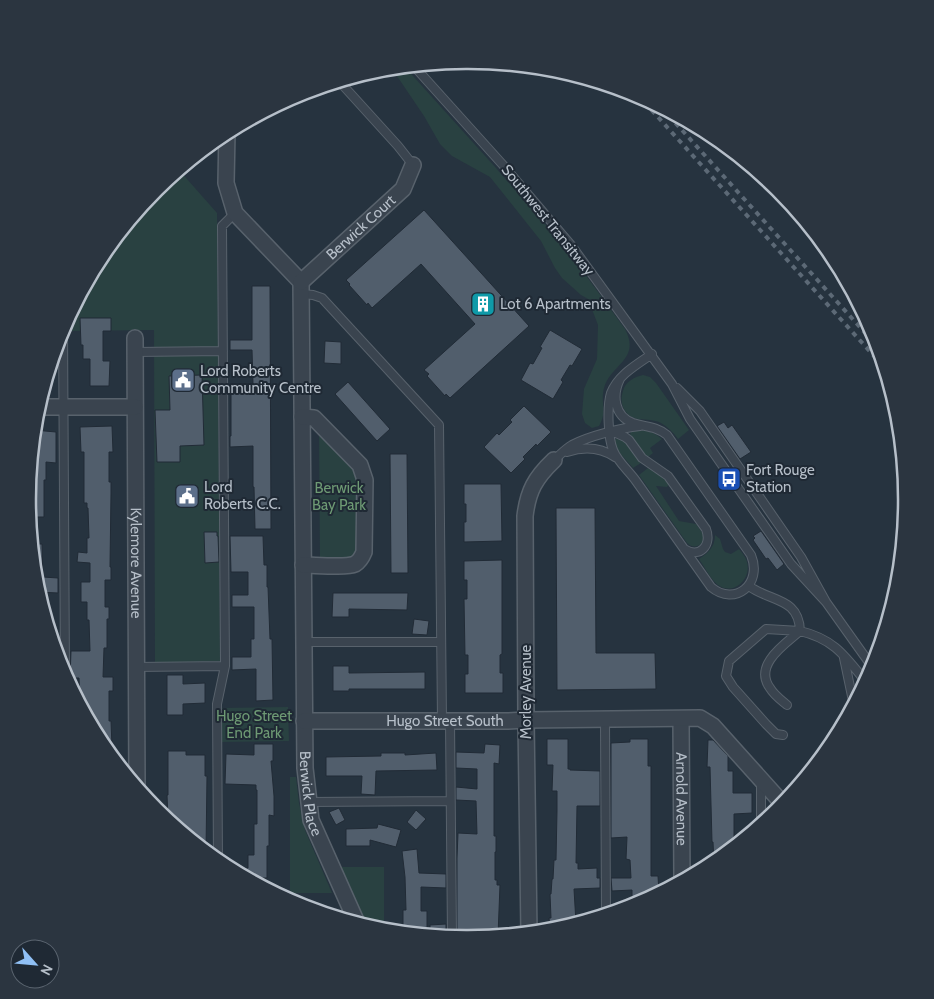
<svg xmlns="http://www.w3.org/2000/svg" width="934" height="999" font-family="Cabin,sans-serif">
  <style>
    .green { fill: #294141 }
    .building { fill: #515e6c; stroke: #212b36 }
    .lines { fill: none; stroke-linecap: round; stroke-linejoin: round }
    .lane-casing { stroke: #58626c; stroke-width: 10 }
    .street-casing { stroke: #58626c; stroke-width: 18 }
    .lane { stroke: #3a444f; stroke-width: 8 }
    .street { stroke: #3a444f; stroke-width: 15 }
    .rail { stroke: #5c6976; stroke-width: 4; stroke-dasharray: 5 5; stroke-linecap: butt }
    .labels { text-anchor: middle; stroke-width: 4; stroke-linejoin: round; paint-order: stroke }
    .street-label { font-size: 15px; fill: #b6bfc9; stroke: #1f2934 }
    .poi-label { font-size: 15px; fill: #b6bfc9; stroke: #1f2934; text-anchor: start }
    .park-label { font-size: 15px; fill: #6e9a74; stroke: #1f2934 }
    .rim { fill: none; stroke: #b6bfc9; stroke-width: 2.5 }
  </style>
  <rect width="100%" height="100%" fill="#26333f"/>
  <!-- green -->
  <path class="green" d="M404,66L496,168L568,251L625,329C641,360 611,364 604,388C600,403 608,411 599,426L592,428L585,423L582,414L584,389L597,359L598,325L588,299L581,295L562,278L555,268L541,241L490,177L452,156L440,144L424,116L399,79L390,68Z
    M179,170L217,213L220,661L155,663L154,330L69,331V316L102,255L156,189Z
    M643,375L650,377L656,383L689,430L678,439C673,432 668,427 661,423C647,416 631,425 623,407C621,402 621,397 623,391C625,382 634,377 643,375Z
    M638,430C647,430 655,433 662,439L650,448L653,453L648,457L643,452L630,435L631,432Z
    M319,432L355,469L359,482V548L354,557L343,560L320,561Z
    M620,438C629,444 633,455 641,463L633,468L618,451L615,440L616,439Z
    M648,468L661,476L669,484L667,487L656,486L679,521L696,524C698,527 702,531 703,535C705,546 694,550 687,543L639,475Z
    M715,535L720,539L723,549L725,552L731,554L739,549C742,553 746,557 747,562C752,579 733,596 718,585C711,580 704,566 699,559C708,553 715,547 715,535Z
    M288,707L289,741L220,742V708Z
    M290,777H296L299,803L305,830L332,893H292L290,890Z
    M339,867H384V931L365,926Z"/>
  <!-- building -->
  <path class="building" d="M424,210L529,326L450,398L446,394L445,396L427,376L429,374L424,370L475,324L421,264L372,308L368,303L367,305L349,285L350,284L346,280Z
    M252,286H270L271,529H255L254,487H253V446L230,447V436H231V384H253L252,350H230V340H252Z
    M80,318H111V331H103V361H110L109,386H90V359H83V345H81Z
    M550,330L582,349L572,366L570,365L561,380L563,382L553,399L521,380L530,363L533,364L542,348L540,347Z
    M325,341L341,342V364L324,363Z
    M202,375L204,445L180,446V462H157L155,410H170L169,376Z
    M348,382L390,429L377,441L335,394Z
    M524,406L551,432L537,446L536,444L523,457L525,459L511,473L484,447L497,433L499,435L512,422L510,420Z
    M724,422L728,428L732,425L751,452L740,459L717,426Z
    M112,426L113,452H109V482H111V494L110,567H111V580H105V607H109V619H107V648H104L103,677H113V691H109V721H111L112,747H104L101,743L80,703L79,678H70L71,651H90L89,620H87V602H81V582H90V563L77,562L78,552L87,553V538H89L88,508H87V503H84V452H81L80,427Z
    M34,430L56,432V463L46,462V480H44V517H29L28,499Z
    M390,454H407L408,573H391Z
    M464,484H501L502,541L464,542V522H466V504H464Z
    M556,508H595L596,653H655L656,689L557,690Z
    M761,531L784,564L777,570L768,558L766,559L753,540L755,538L753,536Z
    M204,532H217V536H218L219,562L205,563Z
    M230,536H263L264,565H267V587H268L270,639H272L273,700L256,701V669L232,670V657H251V639H254V607H232V595H248V572H231Z
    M32,544H42L43,577L58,578V593L38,592L36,585Z
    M502,560V654L500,655V673H503V693H465V674H468V655H465L464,599H467V580H464V561Z
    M333,593H408L407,610L349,609V617H332Z
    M414,619L429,621L427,635L412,634Z
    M333,666H349V673L425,672V689H349V691H333Z
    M167,675H183V684L205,683V703L183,704V715H167Z
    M547,739H568V769H570V770L600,771V806H577L576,863H578V869L597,868V878H600V888L574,889L576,923L557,929H550L549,918H551L550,894H551L552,879H553L554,860H556L557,811V791H552L553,765H547Z
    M630,739H648V766H651V876H658L659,893L632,906V890L612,891L611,878H631L630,860L626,859L627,837L611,838V743L630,742Z
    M708,740H713L728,756V771H733V793H752V813L734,814V846L714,863L713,842H712L710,767H707Z
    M254,744H273V761H271L274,796V816L269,815V846H267V878H247L230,869L248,868V855H254V824H257V790H256V785L225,784L226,754L254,755Z
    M485,744L500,745L499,764L494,763V836H496V852H495V880H497V885H500L498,936L467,939L457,938V858L458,833L477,834L476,801L456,800V787L477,789V769L456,768V752L484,753Z
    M168,751H186V755H205V776H207L206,851L168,820L167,795H168Z
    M381,753H405V755L436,753L437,770L376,771L375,795L361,794L362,776H326V757L381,756Z
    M339,808L345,820L336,825L329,812Z
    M416,810L426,819L416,830L407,822Z
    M378,824L401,830L396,847L370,840V846H346V829L377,828Z
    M417,849L419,873L446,874V888L421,887V911H427V932L403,931V910H406L405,877L402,851Z
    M446,924V937L430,935V925Z"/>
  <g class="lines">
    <!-- lane casing -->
    <g class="lane-casing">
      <path id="lane" d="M413,65L503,165L571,245L672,384L690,419L791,564L826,602
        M339,81L398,146L413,165
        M301,294L313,295L322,298L439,425L442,721
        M63,327L65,675
        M135,352L223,351
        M620,379C612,395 614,416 633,423C645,427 656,426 667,435L751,555C763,584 735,607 711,587C686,552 661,516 636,481C629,471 617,461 613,450C608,438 607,406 611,393C618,375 636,365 652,354
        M677,388L700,411L801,557L826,602L873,668
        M610,432L616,433L625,437L629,440L642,458L668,476L706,529C712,545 700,559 684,549
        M567,452C585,446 600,447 615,457
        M554,460C560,455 565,449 572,445C589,436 621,428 640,426
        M749,586C770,602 799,597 800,631L766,629L729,661L726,676L733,687L766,724L776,734L783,735
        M303,642H441
        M844,658L853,701H855
        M136,667L225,666
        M787,705C781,700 774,695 770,688C753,665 785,644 800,631C834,639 845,656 866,682
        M605,719L606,915
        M450,721L452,937
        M761,781V824
        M308,802L450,801
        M218,861L217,704L225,666L222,226L235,213"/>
    </g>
    <!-- street casing -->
    <g class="street-casing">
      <g id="street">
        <path d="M227,132L226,183L235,213L301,282"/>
        <path id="s1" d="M301,282L305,768L311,820L357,923"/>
        <path id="s2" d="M301,282L403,189L413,165"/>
        <path id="s3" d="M135,338L137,787"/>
        <path d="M38,407H135"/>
        <path d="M302,417L314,418L360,465L365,480L364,552C362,557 360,561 355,564C346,568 315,565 303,565"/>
        <path id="s4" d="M681,719L682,880"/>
        <path id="s5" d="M304,721H508L526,720L700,718L713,726L783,804"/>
        <path d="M529,933L526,720L525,516C528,491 535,478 554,460"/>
      </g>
    </g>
    <!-- lane -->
    <use href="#lane" class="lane"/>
    <!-- street -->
    <use href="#street" class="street"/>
    <!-- rail -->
    <path class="rail" d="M638,95L884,367
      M662,108L877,346"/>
  </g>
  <!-- icons -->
  <defs>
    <g id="building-square" transform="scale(1.25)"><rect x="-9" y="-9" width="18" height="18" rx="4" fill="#0f9aa8" stroke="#1f2934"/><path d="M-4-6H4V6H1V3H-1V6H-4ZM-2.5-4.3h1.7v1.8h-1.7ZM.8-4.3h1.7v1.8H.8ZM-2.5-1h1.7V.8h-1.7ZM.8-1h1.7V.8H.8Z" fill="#fff"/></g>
    <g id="civic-square" transform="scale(1.25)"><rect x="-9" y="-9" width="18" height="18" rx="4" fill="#5c6f8a" stroke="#1f2934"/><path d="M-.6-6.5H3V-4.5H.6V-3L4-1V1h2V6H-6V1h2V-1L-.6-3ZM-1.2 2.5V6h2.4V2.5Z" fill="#fff"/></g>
    <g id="bus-square" transform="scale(1.25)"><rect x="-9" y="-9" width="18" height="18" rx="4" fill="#1a4fb4" stroke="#1f2934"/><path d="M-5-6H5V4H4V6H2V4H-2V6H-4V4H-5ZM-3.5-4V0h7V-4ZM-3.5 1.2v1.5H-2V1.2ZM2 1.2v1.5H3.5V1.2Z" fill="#fff"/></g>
  </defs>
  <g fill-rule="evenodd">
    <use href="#building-square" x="483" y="304"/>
    <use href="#civic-square" x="183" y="380"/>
    <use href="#bus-square" x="729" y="479"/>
    <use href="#civic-square" x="187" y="496"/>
  </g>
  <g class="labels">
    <!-- street labels -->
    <g class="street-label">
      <text transform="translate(548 220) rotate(51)" y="5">Southwest Transitway</text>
      <text dy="5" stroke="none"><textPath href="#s2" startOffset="81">Berwick Court</textPath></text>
      <text dy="5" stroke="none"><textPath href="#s3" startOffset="225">Kylemore Avenue</textPath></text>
      <text transform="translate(526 692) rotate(-90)" y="5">Morley Avenue</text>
      <text dy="5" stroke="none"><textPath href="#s5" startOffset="141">Hugo Street South</textPath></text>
      <text dy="5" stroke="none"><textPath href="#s1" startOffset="512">Berwick Place</textPath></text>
      <text dy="5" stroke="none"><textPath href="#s4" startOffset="80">Arnold Avenue</textPath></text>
    </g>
    <!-- poi labels -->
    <g class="poi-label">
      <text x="500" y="309">Lot 6 Apartments</text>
      <text x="200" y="376">Lord Roberts<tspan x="200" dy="17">Community Centre</tspan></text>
      <text x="746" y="475">Fort Rouge<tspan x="746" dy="17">Station</tspan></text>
      <text x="204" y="492">Lord<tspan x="204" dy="17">Roberts C.C.</tspan></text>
    </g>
    <!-- park labels -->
    <g class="park-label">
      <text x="339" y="493">Berwick<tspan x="339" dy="17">Bay Park</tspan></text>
      <text x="254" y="721">Hugo Street<tspan x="254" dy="17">End Park</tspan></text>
    </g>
  </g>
  <!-- crop -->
  <path d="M0 0H934V999H0ZM466 69H468A430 430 0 0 1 898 499V500A430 430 0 0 1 468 930H466A430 430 0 0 1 36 500V499A430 430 0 0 1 466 69Z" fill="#2b3540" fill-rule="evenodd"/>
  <path class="rim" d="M466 69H468A430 430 0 0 1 898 499V500A430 430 0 0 1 468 930H466A430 430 0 0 1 36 500V499A430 430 0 0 1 466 69Z"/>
  <!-- north arrow -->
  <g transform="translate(35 964) rotate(117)"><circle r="24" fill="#1f2934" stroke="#5b6570"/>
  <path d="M0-4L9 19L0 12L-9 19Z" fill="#90c0f5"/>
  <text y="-8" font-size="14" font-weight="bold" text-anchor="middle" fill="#b6bfc9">N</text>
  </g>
</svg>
